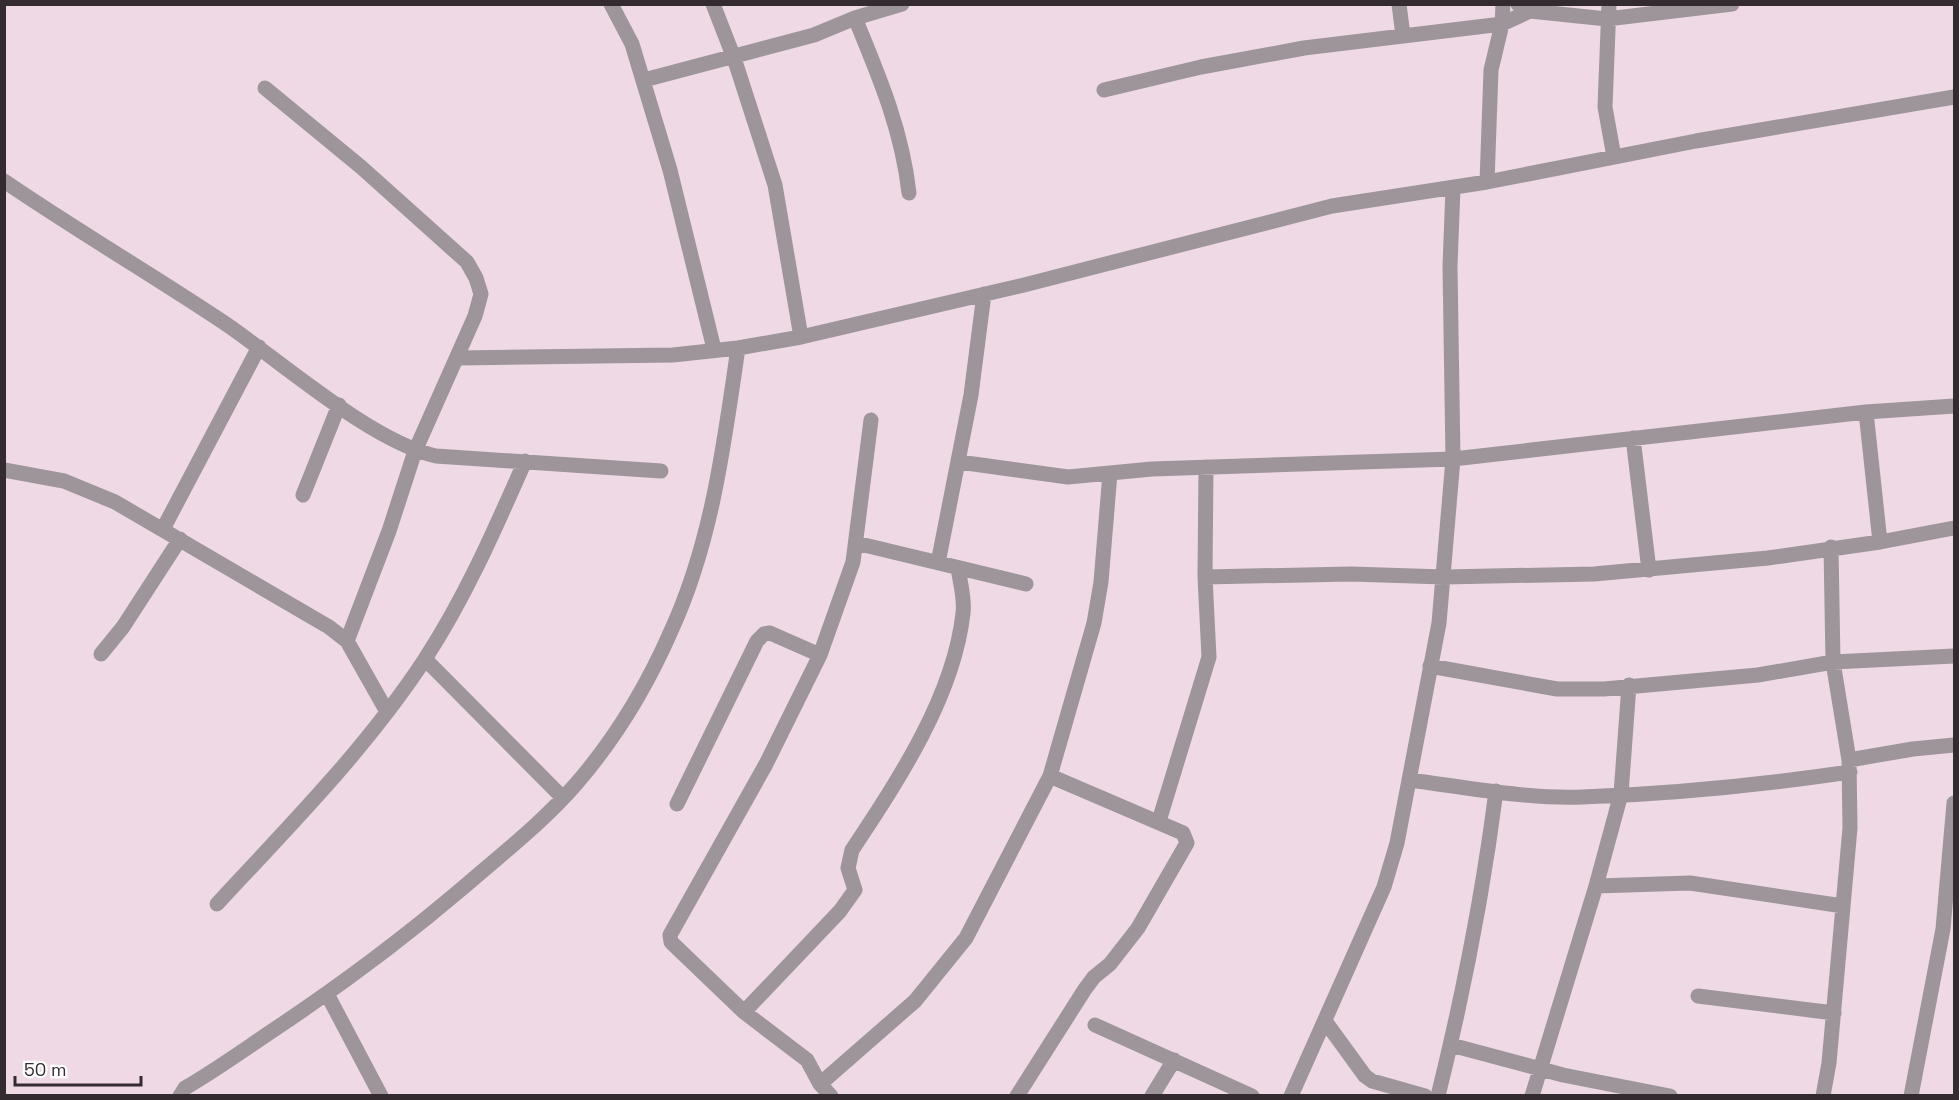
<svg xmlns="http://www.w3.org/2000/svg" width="1959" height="1100" font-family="'Space Grotesk',sans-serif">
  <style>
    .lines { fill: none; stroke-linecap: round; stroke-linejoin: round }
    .street { stroke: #9e959a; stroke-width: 15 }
  </style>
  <rect width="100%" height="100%" fill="#eed9e5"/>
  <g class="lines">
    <!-- street -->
    <path class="street" d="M611,4L632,44L670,170L714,349
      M713,4L734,58L775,185L801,337
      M1399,4L1403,36
      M1518,4L1530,11L1607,19L1732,4
      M1609,4L1605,107L1614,157
      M855,18C879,76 902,130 909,193
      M644,80L814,35L855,18L902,4
      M265,88L361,167L467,262L476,278L481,294L475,316L415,451L389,531L347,641
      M1104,90L1201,67L1304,48L1502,24L1530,11
      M4,181C77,231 153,275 226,324C283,363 372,442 436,456L661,471
      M1487,182L1491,70L1502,24L1503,4
      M458,358L673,355L738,348L801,337L1024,285L1332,206L1487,182L1696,141L1954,97
      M1866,412L1880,542
      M1633,438L1649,570
      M959,462L1068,477L1152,469L1453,459L1866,412L1954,406
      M4,470L64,481L115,502L329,627L347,641L386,710
      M303,495L339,405
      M163,529L259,347
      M856,543L1026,584
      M938,563L971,395L984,294
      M1205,577L1351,574L1444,577L1594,574L1768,558L1880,542L1954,528
      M101,654L123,627L180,539
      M425,659L563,798
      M1430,666L1557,689H1604L1758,675L1833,662L1954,656
      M1849,760L1913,749L1954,745
      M1409,780C1465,787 1525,799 1582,797C1671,794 1761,785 1850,772
      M677,804L757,641L764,634L770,633L820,655
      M1159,821L1209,657L1205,577L1206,467
      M1596,886L1690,883L1843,906
      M217,904C289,826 366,749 425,659C466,596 495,529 525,461
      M327,994L381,1096
      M1698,996L1834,1013
      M744,1012L840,911L855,890L848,868L852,850C897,782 954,697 963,613C965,599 960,582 958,568
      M1325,1021L1365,1076L1372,1081L1425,1096
      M1095,1025L1252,1096
      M1451,1045L1563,1075L1670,1096
      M820,1084L915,1001L966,938L1050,776L1094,623L1101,582L1110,473
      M180,1096L185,1088C216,1070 245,1049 275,1029C341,985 404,938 465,886C503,853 543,822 576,784C615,739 647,686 671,631C712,542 724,444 738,348
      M831,1096L820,1084L807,1060L744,1012L671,942L670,935L766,764L820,655L853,562L871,420
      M1017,1096L1085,989L1094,977L1110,964L1138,928L1187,843L1183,833L1050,776
      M1152,1096L1174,1060
      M1291,1096L1384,887L1397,843L1439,623L1453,459L1450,266L1453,188
      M1438,1096C1463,995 1483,893 1496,791
      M1532,1096L1596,886L1621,794L1629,685
      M1823,1096L1829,1063L1850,828L1849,760L1833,662L1831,547
      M1911,1096L1943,929L1954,803"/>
  </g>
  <!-- border -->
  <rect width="1959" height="1100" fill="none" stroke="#332b30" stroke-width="12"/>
  <!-- scale -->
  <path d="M15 1076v9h126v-9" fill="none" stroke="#332b30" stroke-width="3"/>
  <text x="24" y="1076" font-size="18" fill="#332b30" stroke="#ffffff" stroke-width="4.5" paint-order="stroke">50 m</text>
</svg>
